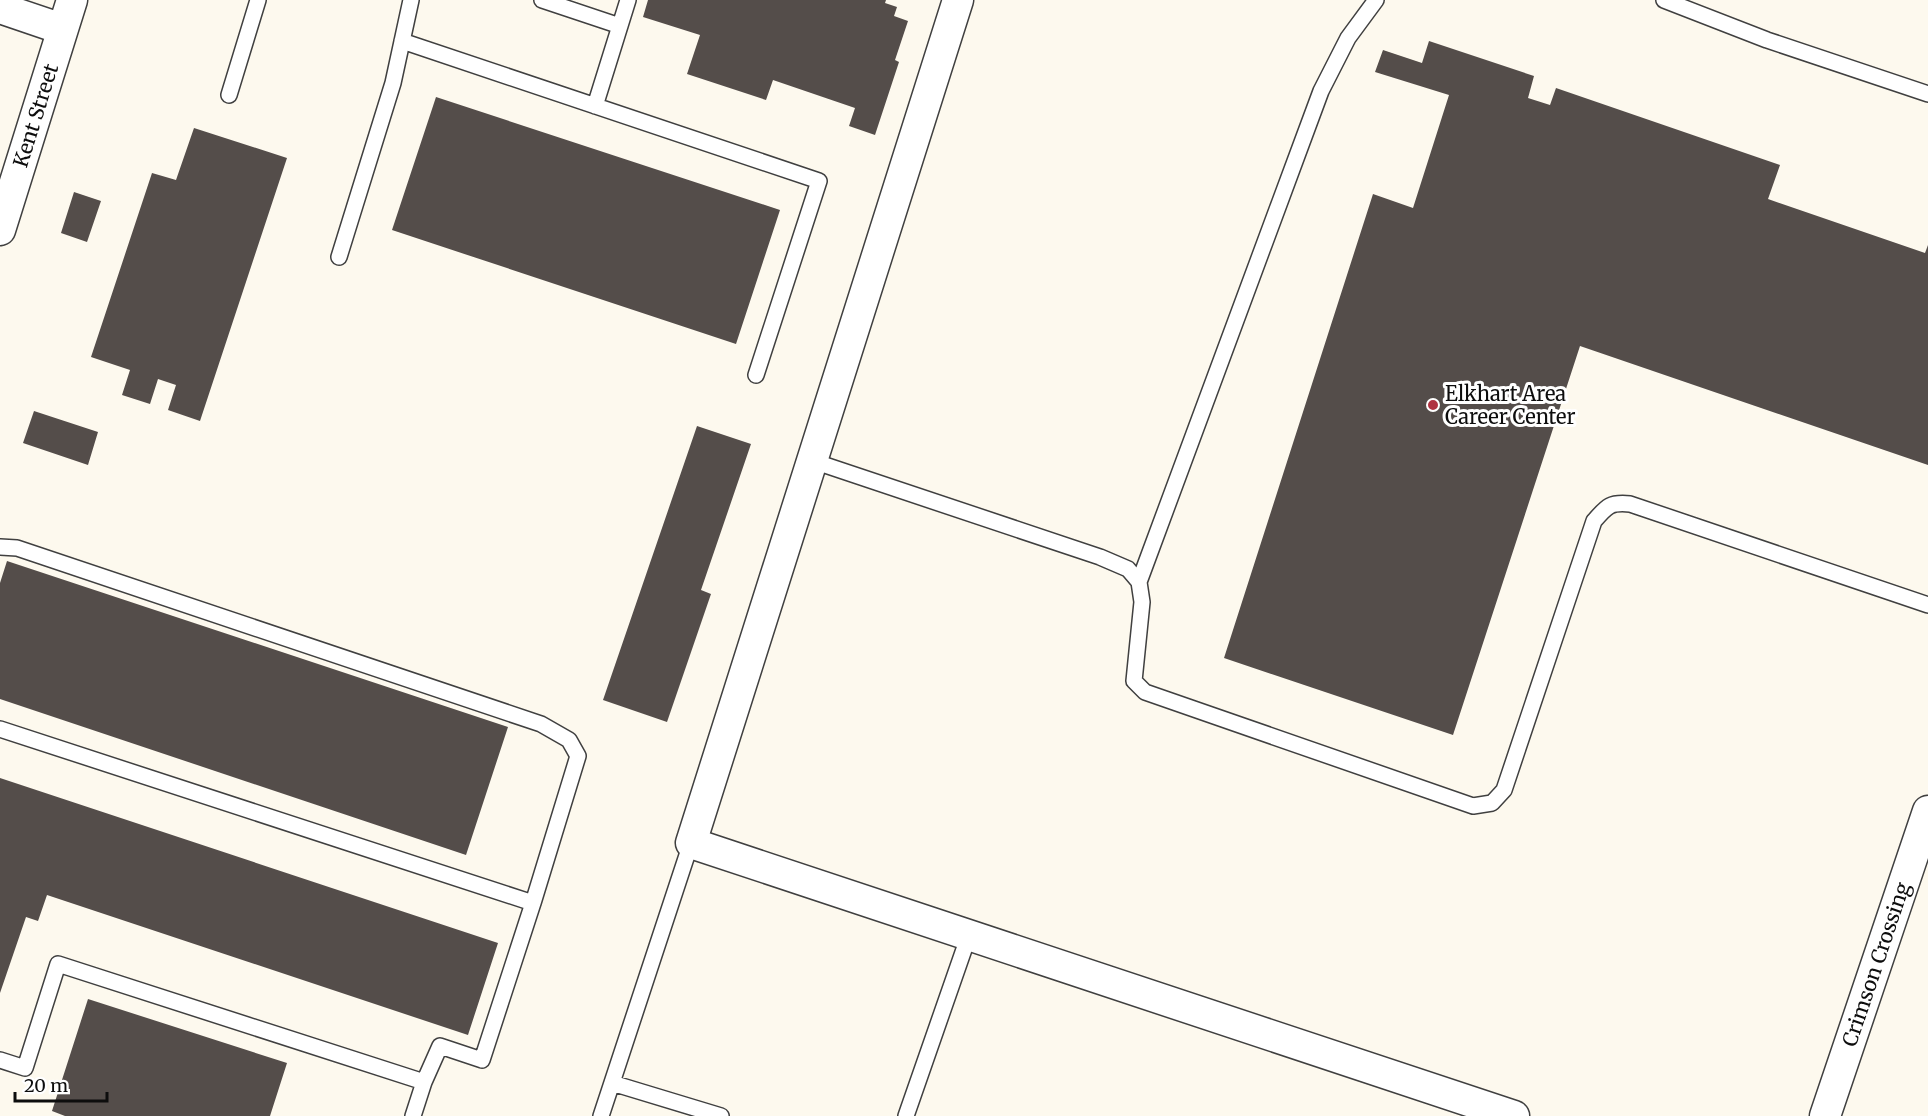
<svg xmlns="http://www.w3.org/2000/svg" width="1928" height="1116" font-family="Merriweather,serif">
  <style>
    .building { fill: #544d4a }
    .lines { fill: none; stroke-linecap: round; stroke-linejoin: round }
    .lane-casing { stroke: #404040; stroke-width: 18 }
    .street-casing { stroke: #404040; stroke-width: 33 }
    .lane { stroke: #fff; stroke-width: 15 }
    .street { stroke: #fff; stroke-width: 30 }
    .poi-dot { fill: #af3341; stroke: #fff; stroke-width: 2 }
    .labels { text-anchor: middle; stroke-width: 6; stroke-linejoin: round; paint-order: stroke }
    .street-label { font-size: 20px; fill: #0d0d0d; stroke: #fff }
    .poi-label { font-size: 20px; fill: #0d0d0d; stroke: #fff; text-anchor: start }
  </style>
  <rect width="100%" height="100%" fill="#fdf9ee"/>
  <!-- building -->
  <path class="building" d="M648,0H886L885,3L897,7L894,16L908,21L895,60L899,62L875,135L849,126L855,108L773,80L766,100L687,74L700,35L643,17Z
    M1429,41L1534,76L1528,98L1550,105L1556,88L1780,165L1768,199L1925,253L1928,245V465L1580,346L1453,735L1224,658L1373,194L1413,208L1449,95L1375,72L1383,50L1422,63Z
    M436,97L780,210L736,344L392,230Z
    M194,128L287,158L200,421L168,410L176,385L158,379L150,404L122,395L130,370L91,357L152,173L176,180Z
    M74,192L101,201L87,242L61,233Z
    M34,411L98,432L88,465L23,443Z
    M697,426L751,444L701,590L711,594L667,722L603,700Z
    M7,561L508,727L466,855L0,699V583Z
    M0,778L498,943L468,1035L47,895L38,921L26,917L0,993Z
    M88,999L287,1063L270,1116H65L52,1111Z"/>
  <g class="lines">
    <!-- lane casing -->
    <g class="lane-casing">
      <path id="lane" d="M542,0L620,26
        M1664,0L1767,40L1928,94
        M402,41L819,181L756,375
        M229,95L258,0
        M595,106L628,0
        M339,257L393,83L411,0
        M813,461L1100,557L1128,569L1139,582L1142,602L1134,681L1145,692L1473,806L1492,803L1504,790L1594,521C1607,506 1610,502 1630,504L1928,605
        M0,547L17,548L541,724L569,740L578,756L533,903
        M1139,582L1321,91L1348,38L1376,0
        M0,729L533,903L482,1060L440,1046L424,1082
        M0,1060L25,1068L58,964L424,1082L413,1116
        M612,1083L721,1116
        M601,1116L691,843
        M906,1116L969,935"/>
    </g>
    <!-- street casing -->
    <g class="street-casing">
      <g id="street">
        <path d="M958,0L691,843L1514,1116"/>
        <path d="M0,8L62,29"/>
        <path id="s1" d="M0,230L72,0"/>
        <path id="s2" d="M1825,1116L1928,811"/>
      </g>
    </g>
    <!-- lane -->
    <use href="#lane" class="lane"/>
    <!-- street -->
    <use href="#street" class="street"/>
  </g>
  <!-- markers -->
  <circle class="poi-dot" cx="1433" cy="405" r="6"/>
  <g class="labels">
    <!-- street labels -->
    <g class="street-label">
      <text dy="7" stroke="none"><textPath href="#s1" startOffset="120">Kent Street</textPath></text>
      <text dy="7" stroke="none"><textPath href="#s2" startOffset="160">Crimson Crossing</textPath></text>
    </g>
    <!-- poi labels -->
    <g class="poi-label">
      <text x="1445" y="401">Elkhart Area<tspan x="1445" dy="23">Career Center</tspan></text>
    </g>
  </g>
  <!-- scale -->
  <path d="M15 1092v9h92v-9" fill="none" stroke="#0d0d0d" stroke-width="3"/>
  <text x="24" y="1092" font-size="18" fill="#0d0d0d" stroke="#ffffff" stroke-width="4.5" paint-order="stroke">20 m</text>
</svg>
